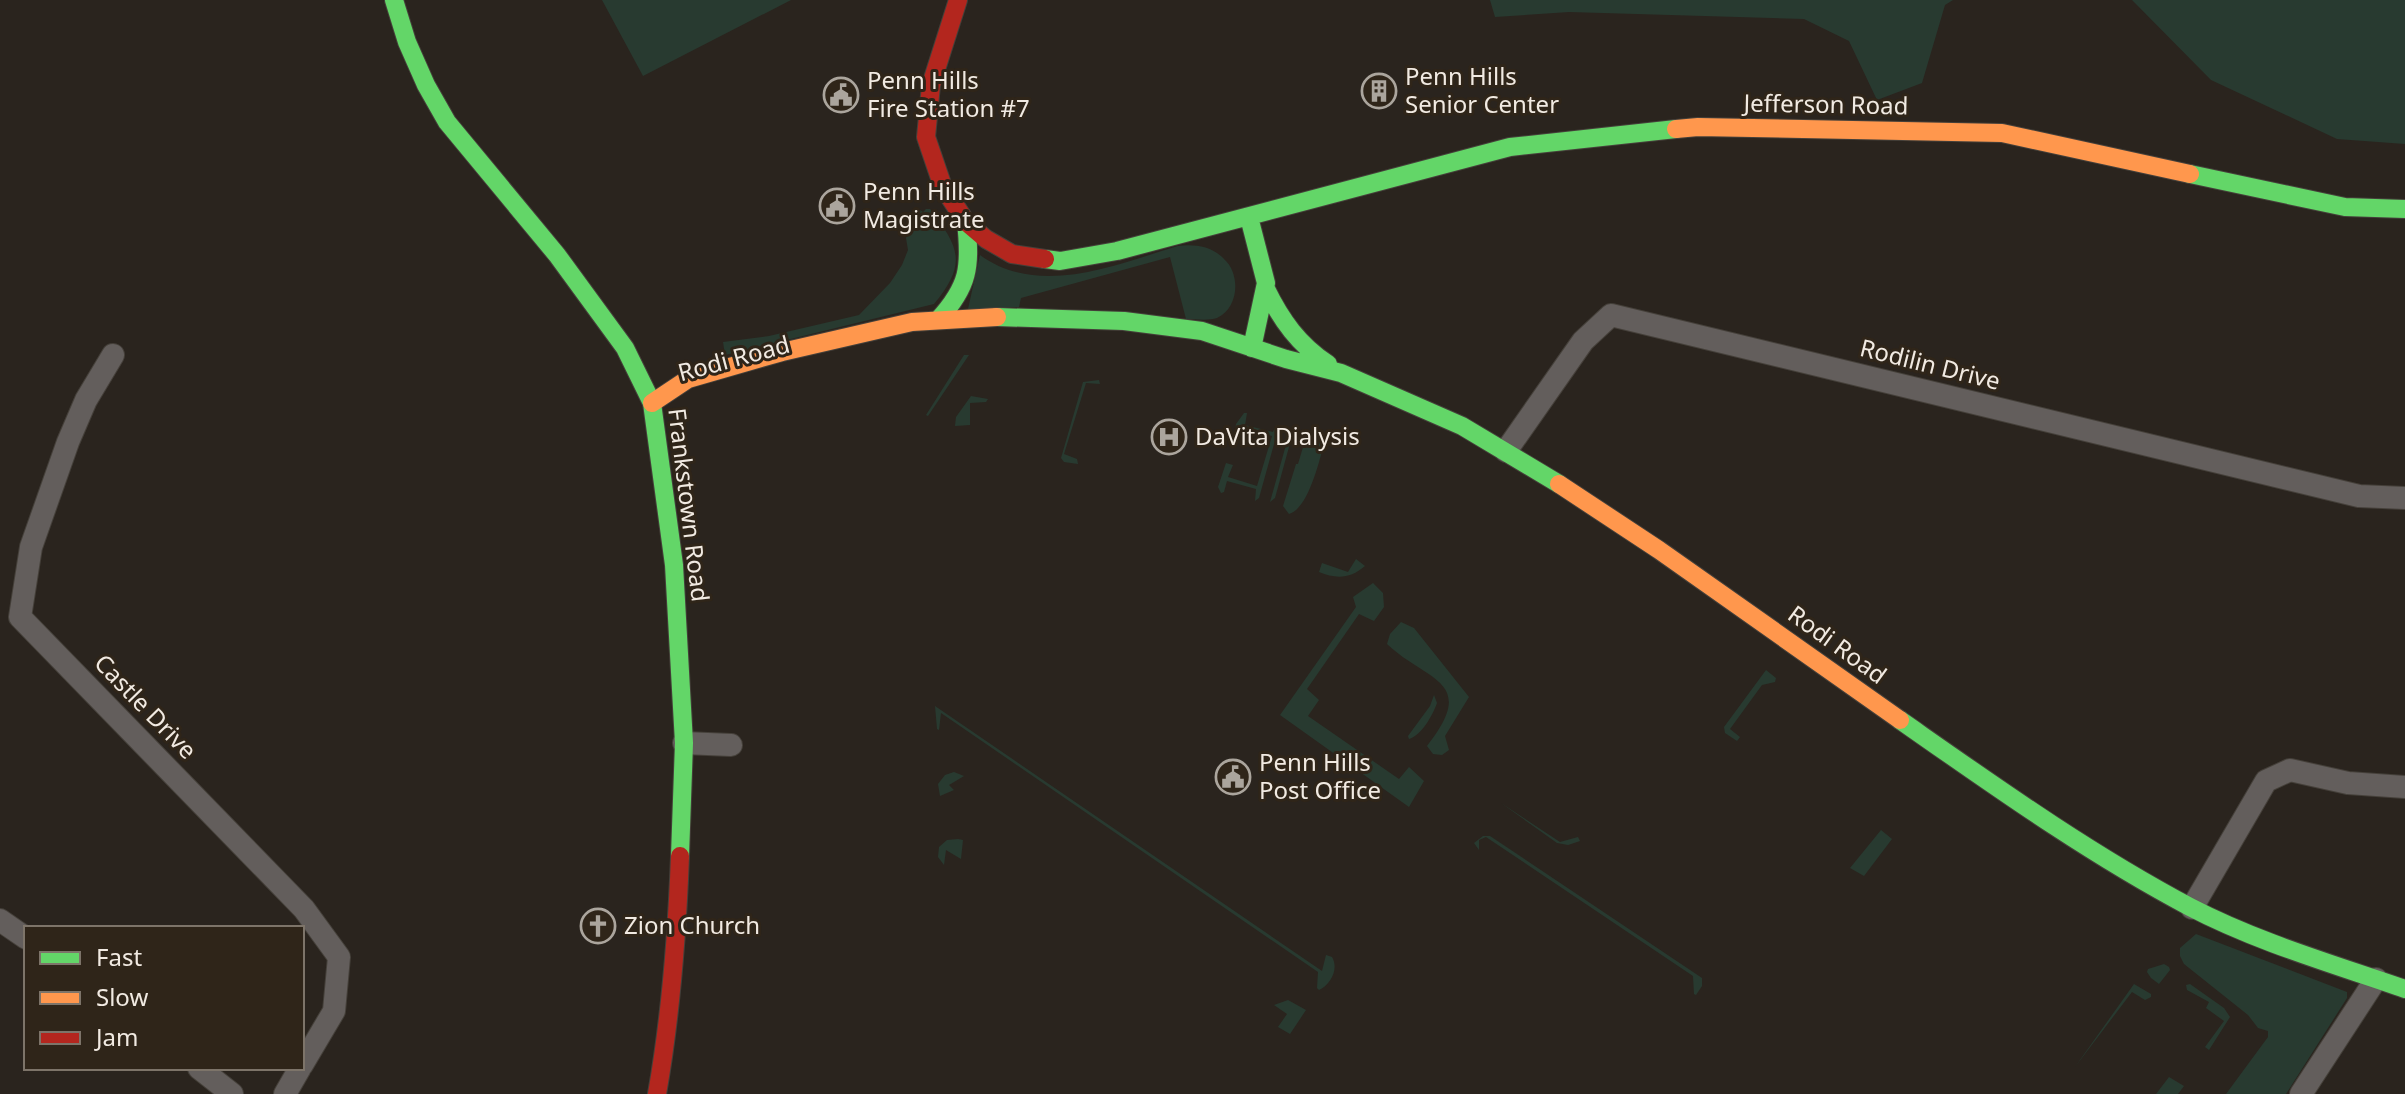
<svg xmlns="http://www.w3.org/2000/svg" width="2405" height="1094" font-family="'Noto Sans',sans-serif">
  <style>
    .green { fill: #283a30 }
    .lines { fill: none; stroke-linecap: round; stroke-linejoin: round }
    .street-casing { stroke: #45403a; stroke-width: 24 }
    .fast-casing { stroke: #45403a; stroke-width: 20 }
    .slow-casing { stroke: #45403a; stroke-width: 20 }
    .jam-casing { stroke: #45403a; stroke-width: 20 }
    .street { stroke: #635e5c; stroke-width: 22 }
    .fast { stroke: #63d668; stroke-width: 18 }
    .slow { stroke: #ff974d; stroke-width: 18 }
    .jam { stroke: #b3261e; stroke-width: 18 }
    .labels { text-anchor: middle; stroke-width: 6; stroke-linejoin: round; paint-order: stroke }
    .poi-label { font-size: 24px; fill: #f1eae2; stroke: #2f2519; text-anchor: start }
    .street-label { font-size: 24px; fill: #f1eae2; stroke: #2f2519 }
  </style>
  <rect width="100%" height="100%" fill="#2a241e"/>
  <!-- green -->
  <path class="green" d="M602,0H791L643,76Z
    M1490,0H1953L1945,5L1922,83L1877,100L1849,41L1804,19L1569,12L1495,17Z
    M2132,0H2405V144L2337,139L2211,80Z
    M926,209H930C960,248 967,264 934,304L725,355L723,342L769,336L859,315L890,283L902,265L908,250L906,238L920,210L923,212Z
    M1178,246C1194,244 1212,246 1224,259C1241,274 1239,308 1217,318C1208,321 1195,319 1186,319L1170,257L1021,298L1019,307L968,309L980,255C1039,298 1115,265 1178,246Z
    M964,355H969L928,416L926,415Z
    M1099,380L1100,384L1086,383L1064,454L1077,459L1078,464L1064,462L1061,458L1083,382Z
    M971,396L988,399L986,402L970,403V425L955,426L956,417Z
    M1244,413H1247L1245,425L1273,432L1276,425L1279,426L1259,498L1255,501L1256,489L1227,481L1224,492L1221,493L1218,487L1226,463L1233,465L1228,477L1257,486L1272,436L1243,428L1238,442L1234,440L1236,424Z
    M1289,434L1292,436L1275,498L1270,502Z
    M1313,435L1324,444C1319,462 1308,509 1289,514L1283,506L1296,464H1298L1306,437Z
    M1356,559L1365,566C1350,579 1336,579 1319,572L1322,563L1348,572Z
    M1373,583L1383,593L1384,607L1374,621L1359,614L1307,689L1319,700L1308,716L1399,779L1409,767L1424,781L1409,807L1280,715L1356,607L1353,597Z
    M1401,622L1414,628L1469,697L1445,736L1449,750L1442,755L1433,754L1427,746C1479,680 1427,682 1387,644L1390,634Z
    M1766,670L1776,678L1775,682L1762,685L1730,729L1740,737L1737,741L1725,733L1724,727Z
    M1434,695L1437,703C1433,715 1421,736 1409,739L1408,736L1430,706Z
    M935,706L1322,971L1326,955L1332,957C1339,969 1331,984 1319,990L1317,988L1318,972L941,713L939,730L937,729Z
    M954,772L964,776L949,785L954,790L940,796L938,784L945,775Z
    M1501,803L1560,842L1578,837L1580,841L1568,845L1557,843Z
    M1881,830L1892,839L1864,876L1850,868Z
    M1483,836H1490L1702,978V986L1696,995L1694,994L1693,976L1486,837L1479,840V850L1474,843Z
    M958,839L963,840L961,859L946,850L944,865L938,857L939,847L947,840Z
    M2196,934L2347,992V998L2286,1094H2226L2268,1037V1031L2258,1028L2248,1015L2184,964L2180,956V948Z
    M2164,964L2169,967L2170,970L2159,984L2151,978L2147,972L2148,969Z
    M2134,984L2151,994V997L2145,1000L2132,992L2075,1067Z
    M2190,984L2224,1008L2230,1017L2209,1050L2205,1047L2224,1021L2206,1008L2209,1002L2187,990L2186,985Z
    M1288,1000L1306,1010L1290,1034L1278,1027L1287,1014L1274,1005Z
    M2169,1077L2184,1086L2178,1094H2156Z"/>
  <g class="lines">
    <!-- street casing -->
    <g class="street-casing">
      <path id="street" d="M113,355L86,400L68,442L31,547L20,617L304,909L339,957L334,1011L302,1065
        M1506,451L1583,341L1611,315L2359,496L2405,498
        M684,743L731,745
        M2192,908L2266,781L2290,770L2348,783L2405,787
        M0,920L26,938
        M199,1068L232,1094
        M285,1094L300,1068
        M2301,1094L2376,979"/>
    </g>
    <!-- fast casing -->
    <g class="fast-casing">
      <path id="fast" d="M394,0L407,42L426,85L447,122L557,255L625,348L652,403L674,565L684,743L680,856
        M2190,174L2345,207L2405,209
        M1249,217L1266,283L1252,348
        M1045,259L1060,261L1117,251L1510,147L1676,129
        M1266,289C1281,320 1299,345 1328,364
        M997,317L1124,321L1202,331L1286,359L1341,373L1462,426L1559,484
        M938,320C969,286 971,267 966,222
        M1900,720C1993,785 2088,853 2190,907C2257,942 2333,964 2405,989"/>
    </g>
    <!-- slow casing -->
    <g class="slow-casing">
      <path id="slow" d="M1676,129L1698,127L2002,133L2190,174
        M652,403L688,379L782,352L912,322L997,317
        M1559,484L1659,550L1900,720"/>
    </g>
    <!-- jam casing -->
    <g class="jam-casing">
      <path id="jam" d="M958,0L931,85L926,137L943,187L966,222L986,239L1012,254L1045,259
        M657,1094C671,1015 677,936 680,856"/>
    </g>
    <!-- street -->
    <use href="#street" class="street"/>
    <!-- fast -->
    <use href="#fast" class="fast"/>
    <!-- slow -->
    <use href="#slow" class="slow"/>
    <!-- jam -->
    <use href="#jam" class="jam"/>
  </g>
  <!-- icons -->
  <defs>
    <g id="building-ring" transform="scale(1.8)"><circle r="9.5" fill="#2f2519" stroke="#aba59d" stroke-width="1.5"/><path d="M-4-6H4V6H1V3H-1V6H-4ZM-2.5-4.3h1.7v1.8h-1.7ZM.8-4.3h1.7v1.8H.8ZM-2.5-1h1.7V.8h-1.7ZM.8-1h1.7V.8H.8Z" fill="#aba59d"/></g>
    <g id="civic-ring" transform="scale(1.8)"><circle r="9.5" fill="#2f2519" stroke="#aba59d" stroke-width="1.5"/><path d="M-.6-6.5H3V-4.5H.6V-3L4-1V1h2V6H-6V1h2V-1L-.6-3ZM-1.2 2.5V6h2.4V2.5Z" fill="#aba59d"/></g>
    <g id="hospital-ring" transform="scale(1.8)"><circle r="9.5" fill="#2f2519" stroke="#aba59d" stroke-width="1.5"/><path d="M-5-5h3v3.5h4V-5h3V5h-3V1.5h-4V5h-3Z" fill="#aba59d"/></g>
    <g id="church-ring" transform="scale(1.8)"><circle r="9.5" fill="#2f2519" stroke="#aba59d" stroke-width="1.5"/><path d="M-1.2-6h2.4v3.5h3.3v2.4h-3.3V6h-2.4V-.1h-3.3v-2.4h3.3Z" fill="#aba59d"/></g>
  </defs>
  <g fill-rule="evenodd">
    <use href="#building-ring" x="1379" y="91"/>
    <use href="#civic-ring" x="841" y="95"/>
    <use href="#civic-ring" x="837" y="206"/>
    <use href="#hospital-ring" x="1169" y="437"/>
    <use href="#civic-ring" x="1233" y="777"/>
    <use href="#church-ring" x="598" y="926"/>
  </g>
  <g class="labels">
    <!-- poi labels -->
    <g class="poi-label">
      <text x="1405" y="85">Penn Hills<tspan x="1405" dy="28">Senior Center</tspan></text>
      <text x="867" y="89">Penn Hills<tspan x="867" dy="28">Fire Station #7</tspan></text>
      <text x="863" y="200">Penn Hills<tspan x="863" dy="28">Magistrate</tspan></text>
      <text x="1195" y="445">DaVita Dialysis</text>
      <text x="1259" y="771">Penn Hills<tspan x="1259" dy="28">Post Office</tspan></text>
      <text x="624" y="934">Zion Church</text>
    </g>
    <!-- street labels -->
    <g class="street-label">
      <text transform="translate(1826 105) rotate(1)" y="8">Jefferson Road</text>
      <text transform="translate(734 359) rotate(-15)" y="8">Rodi Road</text>
      <text transform="translate(1930 365) rotate(14)" y="8">Rodilin Drive</text>
      <text transform="translate(688 505) rotate(83)" y="8">Frankstown Road</text>
      <text transform="translate(1837 645) rotate(36)" y="8">Rodi Road</text>
      <text transform="translate(145 707) rotate(46)" y="8">Castle Drive</text>
    </g>
  </g>
  <!-- legend -->
  <rect x="24" y="926" width="280" height="144" fill="#2f2519" stroke="#7d7469" stroke-width="2"/>
  <rect x="40" y="952" width="40" height="12" fill="#63d668" stroke="#7d7469" stroke-width="2"/>
  <text x="96" y="966" font-size="24" fill="#f1eae2">Fast</text>
  <rect x="40" y="992" width="40" height="12" fill="#ff974d" stroke="#7d7469" stroke-width="2"/>
  <text x="96" y="1006" font-size="24" fill="#f1eae2">Slow</text>
  <rect x="40" y="1032" width="40" height="12" fill="#b3261e" stroke="#7d7469" stroke-width="2"/>
  <text x="96" y="1046" font-size="24" fill="#f1eae2">Jam</text>
</svg>
